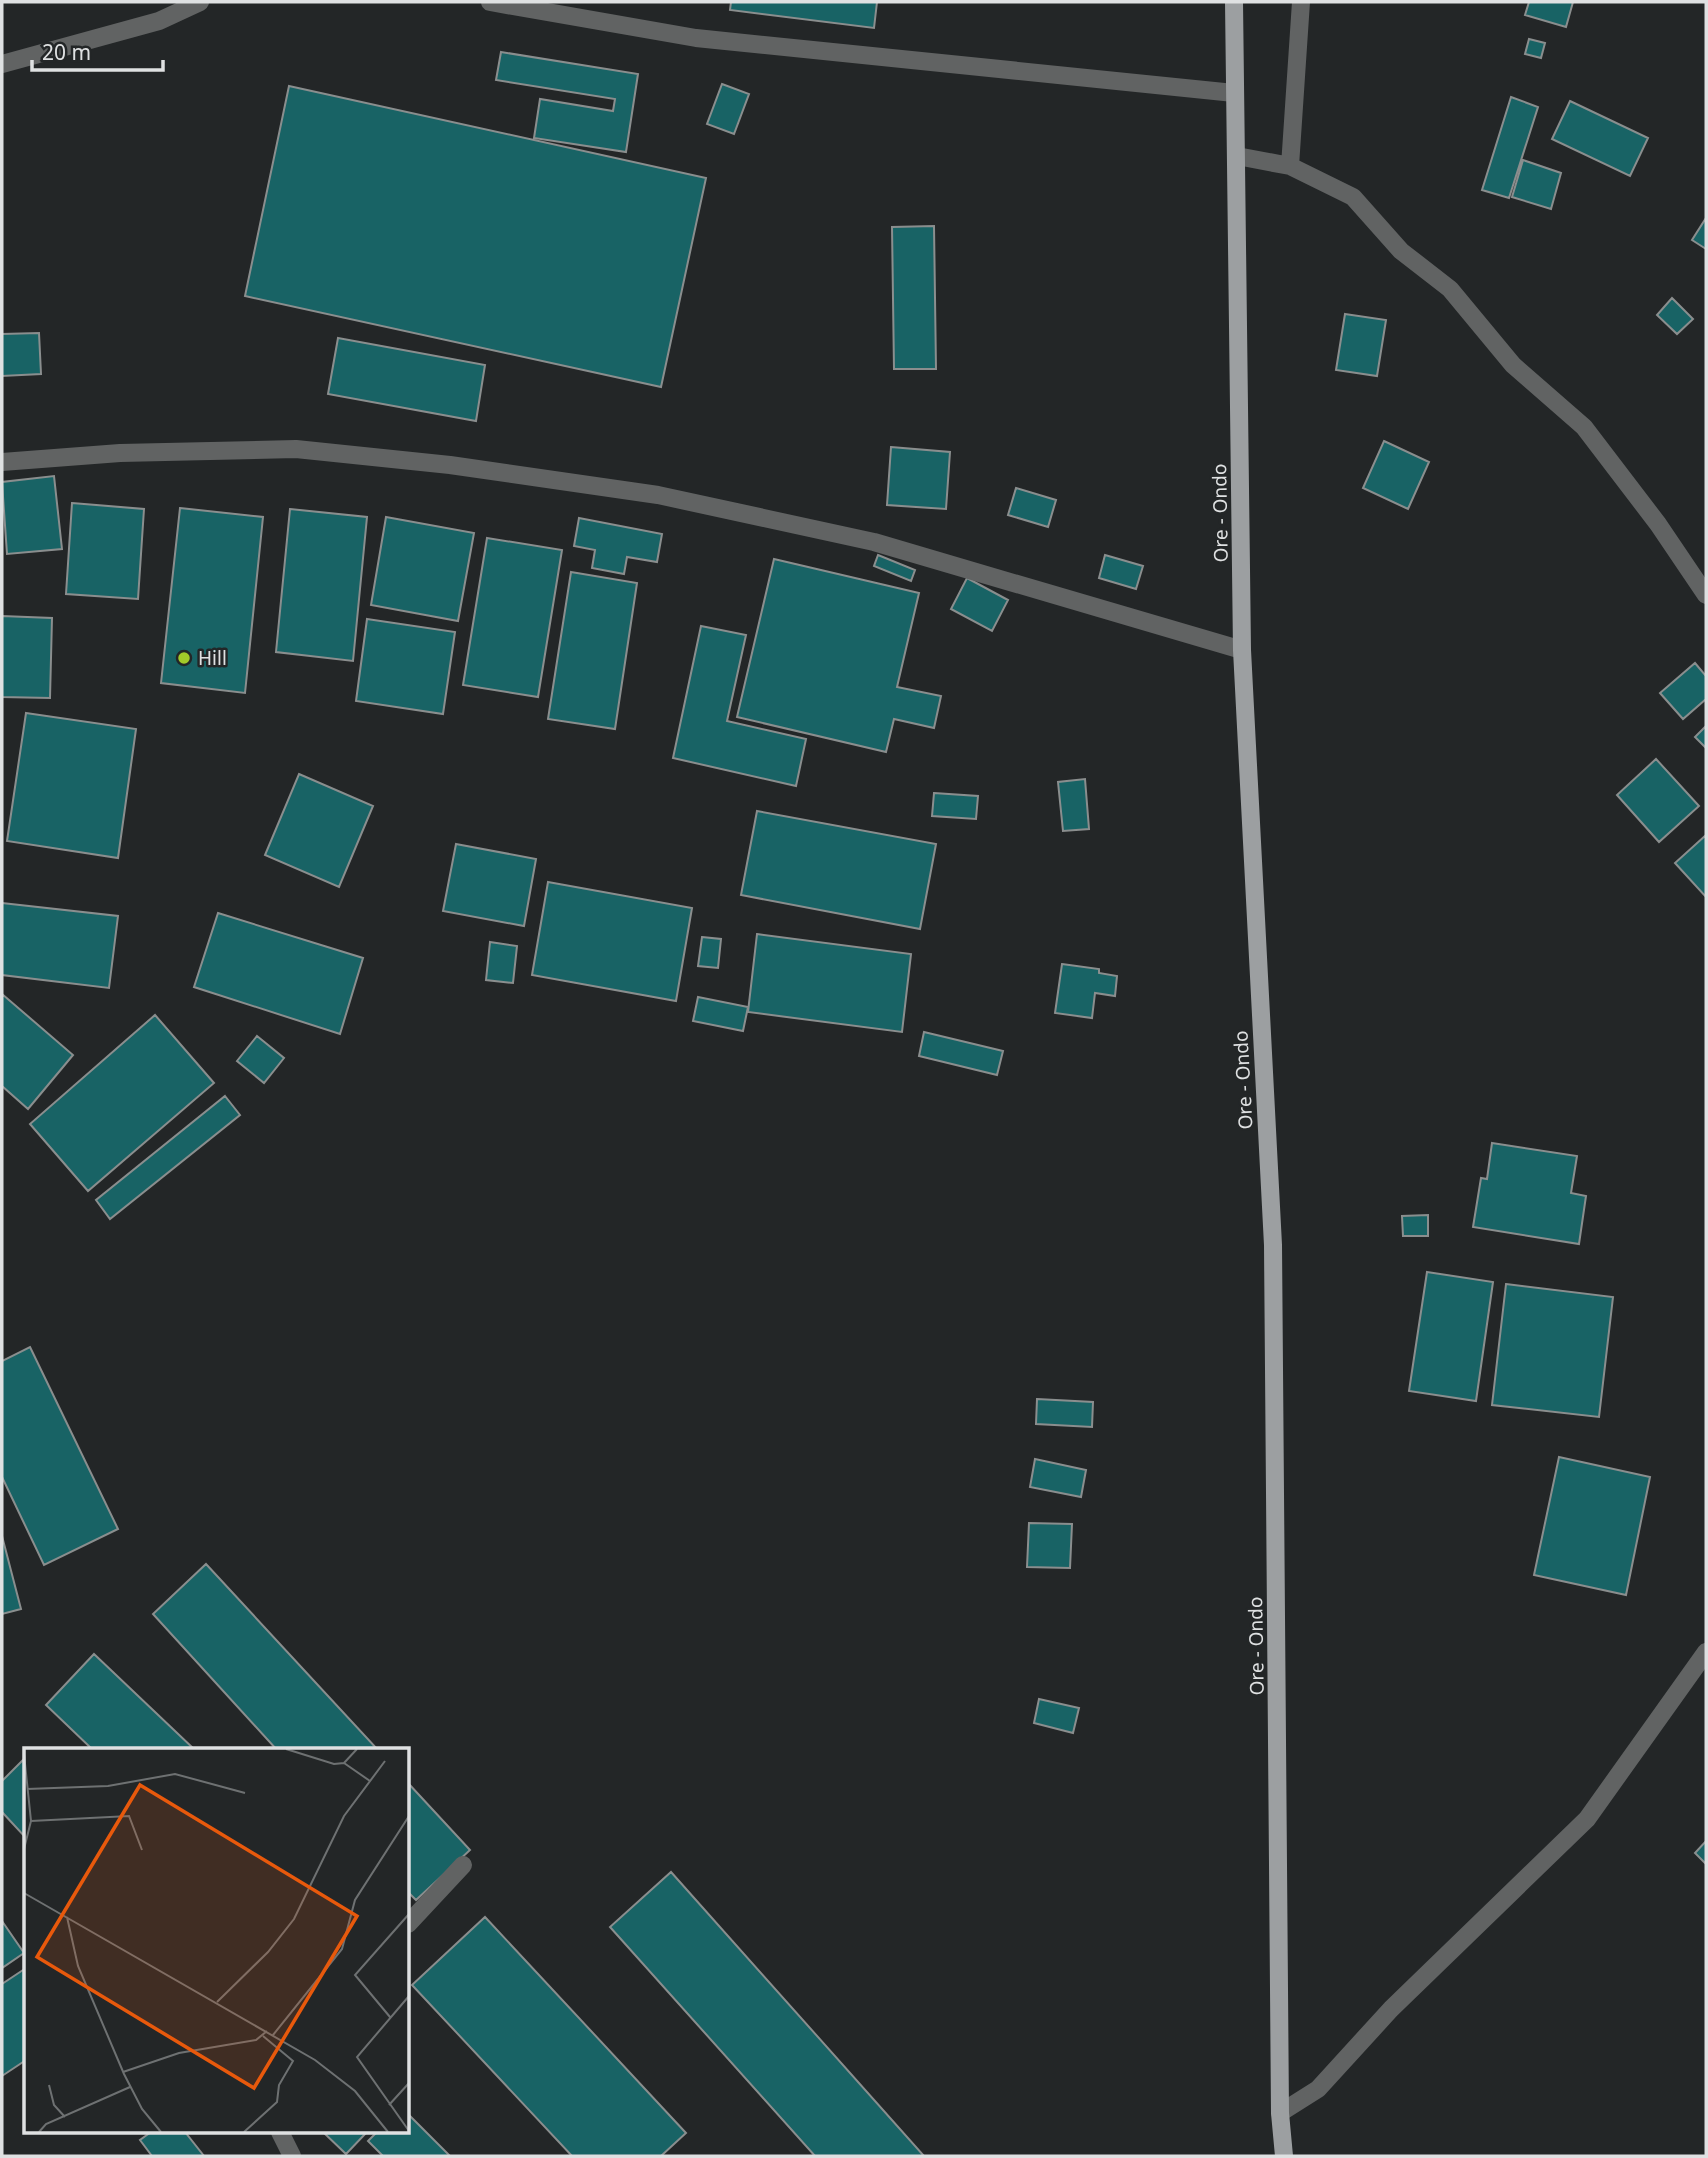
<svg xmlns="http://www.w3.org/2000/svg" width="1708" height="2158" font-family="'Noto Sans',sans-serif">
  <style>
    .building { fill: #186365; stroke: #8a8e8e; stroke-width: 2 }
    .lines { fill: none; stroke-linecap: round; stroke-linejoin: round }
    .minor { stroke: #616363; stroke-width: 18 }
    .primary { stroke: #9c9fa1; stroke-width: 18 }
    .poi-dot { fill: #a2c929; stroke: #232627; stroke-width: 2.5 }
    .labels { text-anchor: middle; stroke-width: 5; stroke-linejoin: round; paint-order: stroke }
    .street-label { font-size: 19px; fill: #dfe1e2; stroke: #232627 }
    .poi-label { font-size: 19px; fill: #dfe1e2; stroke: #232627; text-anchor: start }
    .inset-road { fill: none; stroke: #6e7172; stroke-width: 2 }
    .view { fill: #e8590c; fill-opacity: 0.15; stroke: #e8590c; stroke-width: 3.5 }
    .inset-edge { fill: none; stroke: #dfe1e2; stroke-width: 3.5 }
  </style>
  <rect width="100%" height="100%" fill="#232627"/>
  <!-- building -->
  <path class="building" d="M731,2H877L874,28L730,10Z
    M1529,2H1573L1566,27L1525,15Z
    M1529,39L1545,43L1541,58L1525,54Z
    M501,52L638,74L626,152L534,138L540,99L613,111L615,99L496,80Z
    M722,84L749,94L734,134L707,124Z
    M289,86L706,178L661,387L245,296Z
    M1511,97L1538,107L1509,198L1482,190Z
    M1570,101L1648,138L1630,176L1552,139Z
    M1523,160L1561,173L1551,209L1512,197Z
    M1706,218V249L1692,240Z
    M934,226L936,369H894L892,227Z
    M1672,298L1693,319L1677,334L1657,315Z
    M1345,314L1386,320L1377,376L1336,370Z
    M39,333L41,374L2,376V334Z
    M338,338L485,365L476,421L328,394Z
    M1384,441L1429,462L1408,509L1363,488Z
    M891,447L950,452L946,509L887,505Z
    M54,476L62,549L7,554L2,482Z
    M1016,488L1056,500L1048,527L1008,515Z
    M72,503L144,509L138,599L66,594Z
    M180,508L263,517L245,693L161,683Z
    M290,509L367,517L353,661L276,652Z
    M386,517L474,533L458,621L371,605Z
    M579,518L662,534L657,562L627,557L624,574L592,568L595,550L574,546Z
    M487,538L562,550L538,697L463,685Z
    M878,555L915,570L911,581L874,566Z
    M1105,555L1143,566L1136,589L1099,578Z
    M774,559L919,593L897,687L941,696L934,728L894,719L886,752L737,717Z
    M571,572L637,583L615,729L548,719Z
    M967,578L1008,600L992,631L951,609Z
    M2,616L52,618L50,698L2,697Z
    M367,619L455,632L443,714L356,701Z
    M701,626L746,635L727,721L806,739L796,786L673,758Z
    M1695,663L1706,676V699L1683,719L1660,693Z
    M26,713L136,729L118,858L7,841Z
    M1706,726V748L1695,737Z
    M1656,759L1699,806L1659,842L1617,795Z
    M299,774L373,806L339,887L265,855Z
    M1085,779L1089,829L1063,831L1058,782Z
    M934,793L978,796L976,819L932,816Z
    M757,811L936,844L920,929L741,895Z
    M1706,835V897L1675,863Z
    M456,844L536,859L524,926L443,911Z
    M548,882L692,908L676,1001L532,975Z
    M2,903L118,916L109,988L2,975Z
    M218,913L363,958L340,1034L194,987Z
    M757,934L911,954L902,1032L748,1012Z
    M702,937L721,939L718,968L698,966Z
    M490,942L517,946L513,983L486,980Z
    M1062,964L1099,969V973L1117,976L1115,996L1095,993L1092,1018L1055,1013Z
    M2,994L73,1055L28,1109L2,1086Z
    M698,997L748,1007L743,1031L693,1021Z
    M155,1015L214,1083L88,1191L30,1124Z
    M924,1032L1003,1051L997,1075L919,1056Z
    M257,1036L284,1058L264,1083L237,1061Z
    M225,1096L240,1115L110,1219L96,1200Z
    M1492,1143L1577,1156L1571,1193L1586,1196L1579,1244L1473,1227L1481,1178L1487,1179Z
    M1428,1215V1236H1403L1402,1216Z
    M1427,1272L1493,1282L1476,1401L1409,1391Z
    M1506,1284L1613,1297L1599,1417L1492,1405Z
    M30,1347L118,1529L44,1565L2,1477V1361Z
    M1037,1399L1093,1402L1092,1427L1036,1424Z
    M1559,1457L1650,1477L1626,1595L1534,1575Z
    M1035,1459L1086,1470L1081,1497L1030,1487Z
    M1029,1523L1072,1524L1070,1568L1027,1567Z
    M2,1536L21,1609L2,1614Z
    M206,1564L378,1750H277L153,1614Z
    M94,1654L195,1750H93L46,1705Z
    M1039,1699L1079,1708L1073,1733L1034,1723Z
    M26,1757V1838L2,1812V1781Z
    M408,1783L470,1850L416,1900L408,1892Z
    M1706,1841V1864L1695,1853Z
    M671,1872L924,2156H815L610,1927Z
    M485,1917L686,2133L661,2156H572L412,1985Z
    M2,1921L24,1953L2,1968Z
    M26,1968V2060L2,2076V1984Z
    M408,2114L450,2156H383L368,2141L377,2132H408Z
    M151,2132H185L204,2156H152L140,2140Z
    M323,2132H367L346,2154Z"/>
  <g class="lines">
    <!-- minor -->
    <path class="minor" d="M490,2L696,38L1234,93
      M2,64L159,21L200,2
      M1237,156L1290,166L1353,197L1401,251L1450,289L1513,365L1584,427L1658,524L1706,595
      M1290,166L1301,2
      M2,462L120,453L296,449L450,465L658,495L874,542L1242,650
      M408,1924L463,1865
      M1280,2113L1318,2089L1391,2009L1587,1819L1706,1652
      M280,2132L292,2156"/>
    <!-- primary -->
    <path class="primary" d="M1234,2L1242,650L1273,1245L1280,2113L1284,2156"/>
  </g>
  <!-- markers -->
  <circle class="poi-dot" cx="184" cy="658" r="7"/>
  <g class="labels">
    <!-- street labels -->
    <g class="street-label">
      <text transform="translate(1220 513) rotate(-91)" y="7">Ore - Ondo</text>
      <text transform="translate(1243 1080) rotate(-93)" y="7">Ore - Ondo</text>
      <text transform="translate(1256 1646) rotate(-91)" y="7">Ore - Ondo</text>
    </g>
    <!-- poi labels -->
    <g class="poi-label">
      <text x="198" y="665">Hill</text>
    </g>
  </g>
  <!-- overview -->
  <g transform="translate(24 1748)">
    <rect width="385" height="385" fill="#232627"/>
    <path class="inset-road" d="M262,1L310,16L320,15L333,1M0,6L7,73L0,101M320,15L346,33M3,41L84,38L151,26L221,45M7,73L105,68L118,102M0,145L291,312L331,343L364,384M43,169L54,218L100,326L118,361L137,384M385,248L333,309L385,383M193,254L244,204L270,171L320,68L361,13M366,269L331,227L385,166M249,287L318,201L331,152L385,68M99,324L155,305L232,292L243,283M25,337L30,357L41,369M365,357L385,335M15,384L22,376L106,339M220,384L253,354L255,337L269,313L239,288"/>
    <path class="view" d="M116,37L333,168L230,340L13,209Z"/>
    <rect width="385" height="385" class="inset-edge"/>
  </g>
  <!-- border -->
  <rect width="1708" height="2158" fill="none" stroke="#dfe1e2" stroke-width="7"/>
  <!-- scale -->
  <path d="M32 60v10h131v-10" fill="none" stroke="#dfe1e2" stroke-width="3.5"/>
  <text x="42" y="60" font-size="21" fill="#dfe1e2" stroke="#232627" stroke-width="5" paint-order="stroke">20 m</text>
</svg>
